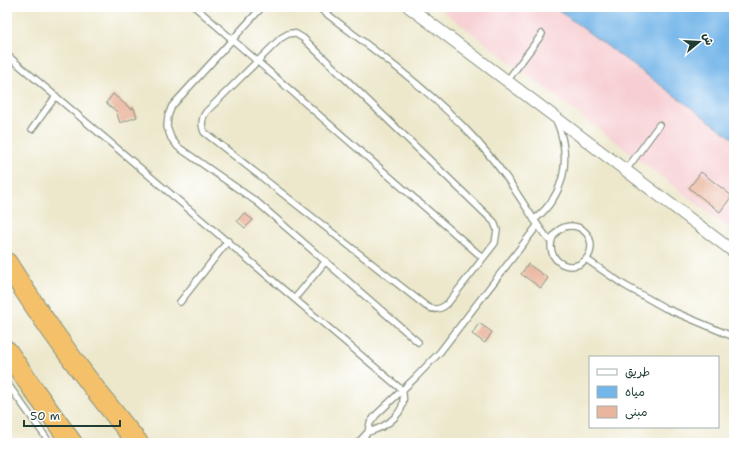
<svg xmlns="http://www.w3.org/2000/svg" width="741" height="450" font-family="'Shantell Sans','Playpen Sans Arabic',sans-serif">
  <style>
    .built { fill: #f7cfd3 }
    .water { fill: #74b6e9; stroke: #4a7a8e }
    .building { fill: #e9b59d }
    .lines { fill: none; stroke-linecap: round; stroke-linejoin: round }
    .lane-casing { stroke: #869280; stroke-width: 8 }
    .street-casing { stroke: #869280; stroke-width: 13 }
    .highway-casing { stroke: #869280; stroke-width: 22 }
    .lane { stroke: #fff; stroke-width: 5.5 }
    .street { stroke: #fff; stroke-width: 11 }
    .highway { stroke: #f4c16a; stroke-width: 20 }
  </style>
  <rect width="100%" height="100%" fill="#fff"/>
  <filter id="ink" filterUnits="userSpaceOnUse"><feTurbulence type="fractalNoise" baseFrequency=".025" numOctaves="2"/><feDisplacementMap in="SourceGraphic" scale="8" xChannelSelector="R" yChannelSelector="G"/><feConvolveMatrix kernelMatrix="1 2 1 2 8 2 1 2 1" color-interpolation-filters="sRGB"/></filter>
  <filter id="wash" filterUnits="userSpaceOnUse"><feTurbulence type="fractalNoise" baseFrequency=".012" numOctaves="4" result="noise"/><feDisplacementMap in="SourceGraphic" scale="16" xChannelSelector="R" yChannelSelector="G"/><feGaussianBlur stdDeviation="0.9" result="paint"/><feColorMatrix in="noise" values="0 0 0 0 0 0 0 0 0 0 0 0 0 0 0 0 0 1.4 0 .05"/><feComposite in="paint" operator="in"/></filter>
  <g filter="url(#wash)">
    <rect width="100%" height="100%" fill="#ede8cc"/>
    <!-- built -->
    <path class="built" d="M438,7H554L734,139V232Z"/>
    <!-- water -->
    <path class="water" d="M554,7H734V139Z"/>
    <g id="blocks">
      <!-- building -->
      <path class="building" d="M113,94L131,109L134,108L137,117L120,123L116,111L106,103Z
        M701,172L732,196L720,212L689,188Z
        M244,213L253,220L245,228L237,221Z
        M528,264L548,278L541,288L521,274Z
        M479,323L492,332L485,343L472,334Z"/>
    </g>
  </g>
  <g filter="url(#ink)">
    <use href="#blocks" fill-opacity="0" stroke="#869280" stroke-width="1"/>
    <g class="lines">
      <!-- lane casing -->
      <g class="lane-casing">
        <path id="lane" d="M195,7L483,258
          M262,7L172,106L168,116L167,127L171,138L178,147L257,202L418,342
          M318,7C372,49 430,89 476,140C491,157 506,175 518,195C529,211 538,228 551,242
          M292,33L296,34L303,38L494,222L497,230L495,243L448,303C441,310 434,311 426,306L204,132C201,125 201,119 206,112L281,38L288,34Z
          M7,55L402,390C409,412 387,427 368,432
          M507,81L542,34
          M32,129L56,96
          M626,170L659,125
          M534,220C566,194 572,157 556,120
          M551 246a20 20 0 1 1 40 0a20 20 0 1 1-40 0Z
          M586,259L624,285L665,308L734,337
          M295,298L326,261
          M180,302L228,241
          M7,383L50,443
          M358,443L368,432L370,423L376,415L415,378L440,352L537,226"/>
      </g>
      <!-- street casing -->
      <g class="street-casing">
        <path id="street" d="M409,7L734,252"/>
      </g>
      <!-- highway casing -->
      <g class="highway-casing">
        <path id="highway" d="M7,263C46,326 91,386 138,443
          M7,351L33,389L72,443"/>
      </g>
      <!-- lane -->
      <use href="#lane" class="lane"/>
      <!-- street -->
      <use href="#street" class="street"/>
      <!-- highway -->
      <use href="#highway" class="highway"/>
    </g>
  </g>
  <!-- margin -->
  <rect width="741" height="450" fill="none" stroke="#fff" stroke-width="24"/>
  <!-- legend -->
  <rect x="589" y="356" width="130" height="72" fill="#ffffff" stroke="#a5b1ae"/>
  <rect x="597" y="369" width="20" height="6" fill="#ffffff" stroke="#a5b1ae"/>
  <text x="625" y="376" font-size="12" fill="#1f3d34">طريق</text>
  <rect x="597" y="386" width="20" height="12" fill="#74b6e9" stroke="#a5b1ae"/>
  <text x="625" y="396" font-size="12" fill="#1f3d34">مياه</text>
  <rect x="597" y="406" width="20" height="12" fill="#e9b59d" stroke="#a5b1ae"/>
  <text x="625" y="416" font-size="12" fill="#1f3d34">مبنى</text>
  <!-- north arrow -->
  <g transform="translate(699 42) rotate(72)" stroke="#ffffff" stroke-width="3" paint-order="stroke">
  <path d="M0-3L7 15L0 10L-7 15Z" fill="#1f3d34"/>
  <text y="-6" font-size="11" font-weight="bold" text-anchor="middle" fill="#1f3d34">ش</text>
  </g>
  <!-- scale -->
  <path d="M24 420v6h96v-6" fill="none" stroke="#1f3d34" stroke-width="2"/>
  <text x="30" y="420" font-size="12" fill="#1f3d34" stroke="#ffffff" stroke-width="3" paint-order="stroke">50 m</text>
</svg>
